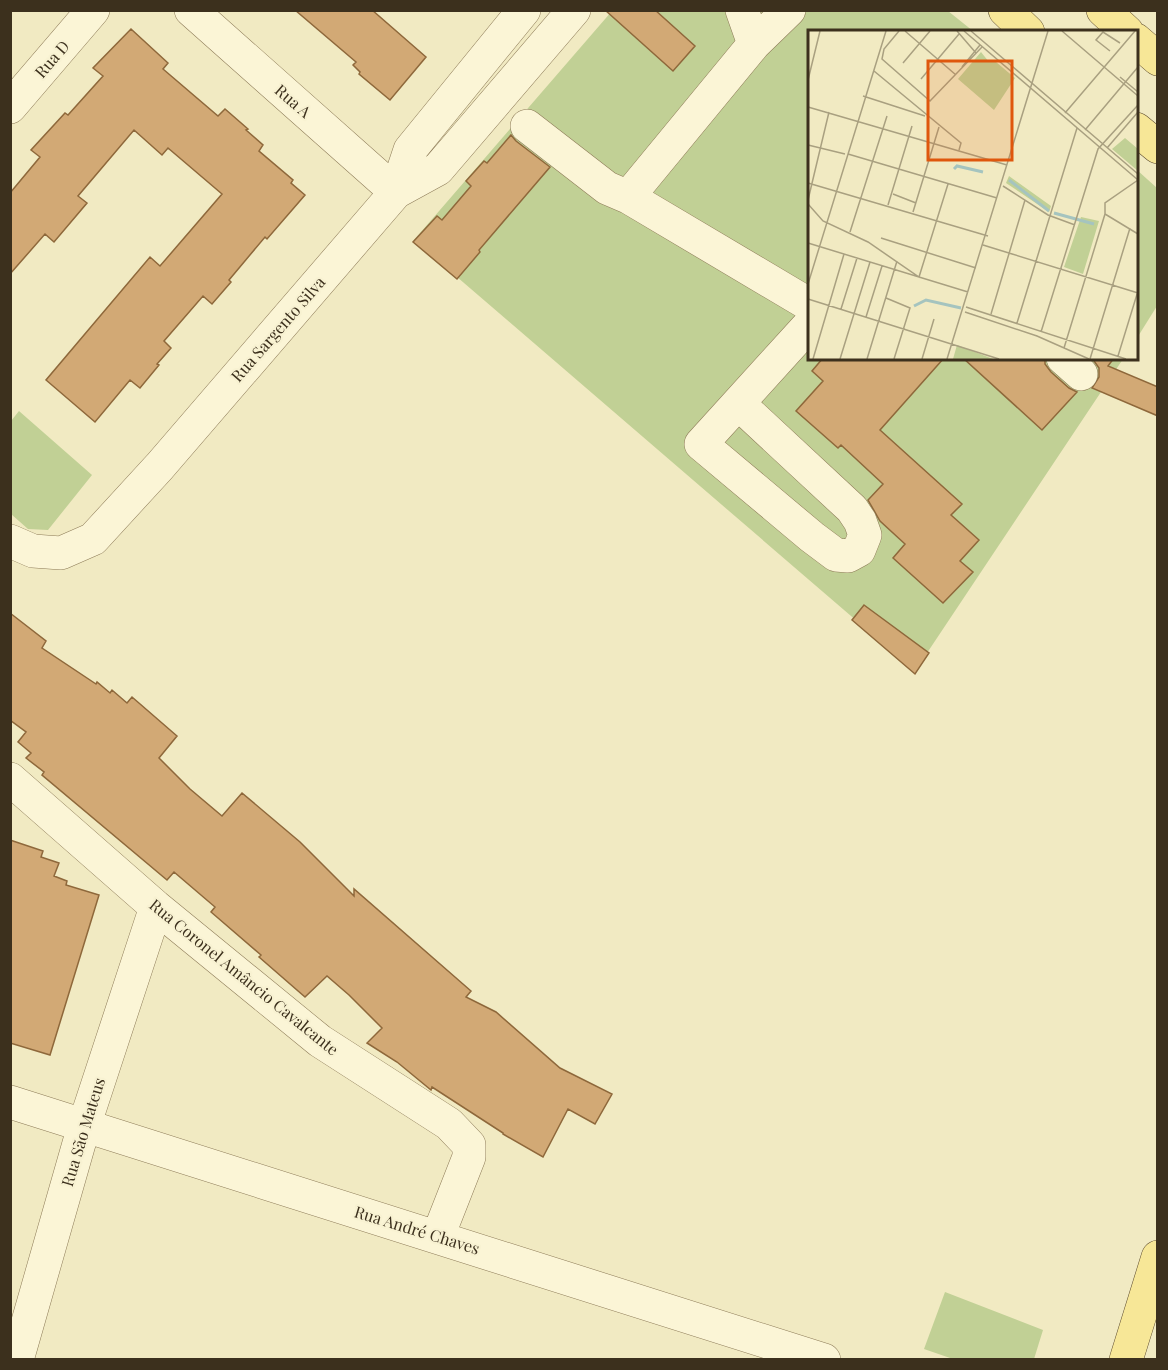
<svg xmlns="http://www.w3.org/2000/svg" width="1168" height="1370" font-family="'Playfair Display',serif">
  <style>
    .green { fill: #c1d095 }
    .building { fill: #d2a975; stroke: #8e683b; stroke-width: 1.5 }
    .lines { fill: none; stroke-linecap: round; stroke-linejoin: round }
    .minor-casing { stroke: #8d7b58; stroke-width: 34 }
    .major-casing { stroke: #5a482c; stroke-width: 34 }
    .minor { stroke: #fbf5d6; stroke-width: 33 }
    .major { stroke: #f7e797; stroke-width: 33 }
    .labels { text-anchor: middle; stroke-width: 4.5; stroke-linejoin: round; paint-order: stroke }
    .street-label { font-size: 16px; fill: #3c301d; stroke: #f8f2d2 }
    .inset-river { fill: none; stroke: #a5c4bf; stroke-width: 3 }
    .inset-road { fill: none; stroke: #a9a080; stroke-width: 1.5 }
    .view { fill: #df570d; fill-opacity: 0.15; stroke: #df570d; stroke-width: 3 }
    .inset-edge { fill: none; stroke: #3c301d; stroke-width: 3 }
  </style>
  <rect width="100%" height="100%" fill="#f1eac2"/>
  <!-- green -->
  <path class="green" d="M850,10L948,11L973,31L810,32V358L1123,359L915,671L414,240L612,11Z
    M1137,170L1157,188V306L1137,338Z
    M19,411L92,475L48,530L28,529L11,514V421Z
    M945,1292L1043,1330L1034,1359H953L924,1349Z"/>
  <!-- building -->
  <path class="building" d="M295,10H372L426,57L390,100L359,74L360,72L353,65L356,62Z
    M605,10H655L695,46L673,71Z
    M131,29L168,63L163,69L218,116L225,109L248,129L246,130L263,145L259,151L293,180L291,183L305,195L267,239L265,237L229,280L231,282L212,304L203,296L164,341L171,348L157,364L159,365L140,388L130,380L95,422L46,380L150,257L160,266L222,194L168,148L162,155L134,130L78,196L87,203L54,242L45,234L10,274V193L40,157L31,150L65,113L68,115L103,76L93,68Z
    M511,135L516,141L550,167L479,250L480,252L457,279L413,242L437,216L442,220L471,186L466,181L484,161L487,163Z
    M823,358H944L880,430L962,504L951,515L979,540L960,561L973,572L943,603L893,558L905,544L880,521L868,500L883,484L841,445L838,448L796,411L823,381L812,371Z
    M963,358H1045V364L1051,372L1069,388L1077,392L1042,430Z
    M1092,358H1114L1108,366L1158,387V416L1092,388L1099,377V368Z
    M864,605L929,653L915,674L852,620Z
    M10,613L46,641L42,648L96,684L97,682L110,693L112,690L127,703L132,697L177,736L159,758L190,789L222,816L242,793L300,842L354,896V889L471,991L466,997L496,1012L560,1068L612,1094L595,1124L568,1109L543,1157L503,1134V1133L432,1087L431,1090L397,1062L367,1043L382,1028L349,995L327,976L305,997L259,957L261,955L211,912L215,907L174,872L167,880L42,775L44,772L26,758L31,753L18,742L26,732L10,720Z
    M10,840L43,851L41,857L59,863L54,876L67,881L66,885L99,895L50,1055L10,1043Z"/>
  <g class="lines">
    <!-- minor casing -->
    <g class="minor-casing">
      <path id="minor" d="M191,10L396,192
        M742,10L754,44
        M10,107L93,10
        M527,126L607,188L628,197L810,305
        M396,192L410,150L524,10
        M628,197L754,44L789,10
        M1063,358L1081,374
        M739,404L852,509L860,521L865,535L859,550L848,556L836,555L812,537L701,444L810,324
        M10,541L33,551L61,553L93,539L160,466L396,192L438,169L574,10
        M10,779L156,907L320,1041L449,1124L469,1145V1157L438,1236
        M10,1102L824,1360
        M17,1360L84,1126L156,907"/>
    </g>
    <!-- major casing -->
    <g class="major-casing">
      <path id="major" d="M1005,10L1028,32
        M1103,10L1127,32
        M1136,40L1158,59
        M1136,129L1158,147
        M1126,1360L1158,1257"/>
    </g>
    <!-- minor -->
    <use href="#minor" class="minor"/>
    <!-- major -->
    <use href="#major" class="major"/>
  </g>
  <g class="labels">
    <!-- street labels -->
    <g class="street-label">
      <text transform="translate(52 59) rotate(-49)" y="6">Rua D</text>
      <text transform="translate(293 101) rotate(41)" y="6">Rua A</text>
      <text transform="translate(278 329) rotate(-49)" y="6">Rua Sargento Silva</text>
      <text transform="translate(244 977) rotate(39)" y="6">Rua Coronel Amâncio Cavalcante</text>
      <text transform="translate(83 1132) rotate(-73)" y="6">Rua São Mateus</text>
      <text transform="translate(417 1230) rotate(17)" y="6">Rua André Chaves</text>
    </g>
  </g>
  <!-- overview -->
  <g transform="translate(808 30)">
    <rect width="330" height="330" fill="#f1eac2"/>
    <path d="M173,22L181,32H188L207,48L186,80L150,49ZM317,108L330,119V141L304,119ZM201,146L243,176L241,182L198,153ZM273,187L291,191L275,244L256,237ZM149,315L185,329H145Z" fill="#c1d095"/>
    <path class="inset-river" d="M146,139L149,136L175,142M201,150L241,181M246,183L286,194M106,276L118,270L153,278"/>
    <path class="inset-road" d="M91,1L76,19L74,29L122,71L174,17M97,1L148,45M149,1L168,23M156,1L330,150M163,1L330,144M254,1L330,66M302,21L288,10L295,2L312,13M95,33L122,1M154,37L172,15M66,41L153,113L151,120M312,47L330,62M113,49L151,4M0,50L12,1M55,66L117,86M0,77L199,135M257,83L327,1M277,100L330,37M0,115L37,124M299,118L330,82M40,124L189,168M0,153L180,206M195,156L240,185L267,195M85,164L108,173M0,170L21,82M0,174L15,191L60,212L111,247L140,154M80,175L104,96M105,182L131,97M297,184V173L330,150M42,202L79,86M73,208L168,238M0,213L160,262M175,215L330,263M0,254L78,1M78,268L102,278L86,329M0,269L191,329M158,277L318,329M33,279L49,228M157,282L229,306L281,329M183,284L217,170M58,287L74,236M209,293L269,98M233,302L290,119L330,75M256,318L297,184L330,204M310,326L330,261M5,329L36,224M32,329L62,232M59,329L89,231M114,329L126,289M139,329L240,1M282,329L322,198"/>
    <path class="view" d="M120,31H204V130H120Z"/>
    <rect width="330" height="330" class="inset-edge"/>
  </g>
  <!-- border -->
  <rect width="1168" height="1370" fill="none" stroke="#3c301d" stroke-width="24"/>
</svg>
